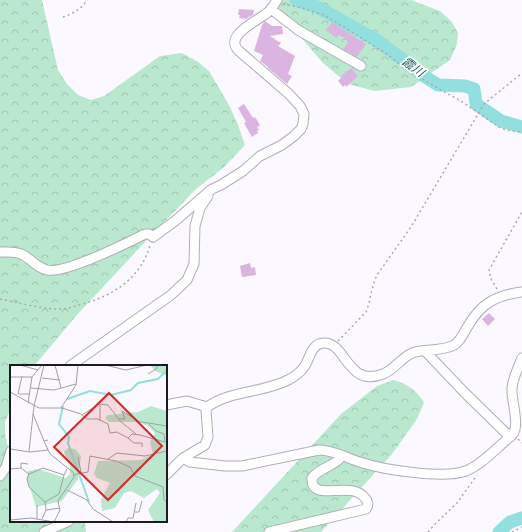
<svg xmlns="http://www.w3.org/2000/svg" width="522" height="532" font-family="'Crimson Pro','Noto Sans JP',serif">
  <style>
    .forest { fill: url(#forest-crowns) }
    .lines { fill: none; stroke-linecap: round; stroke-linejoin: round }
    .river { stroke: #92dfdf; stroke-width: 13 }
    .building { fill: #dcb4e1 }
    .minor-casing { stroke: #b0adba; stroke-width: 11 }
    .path { stroke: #aba9ae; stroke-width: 1.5; stroke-dasharray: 2 3; stroke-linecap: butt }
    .minor { stroke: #fff; stroke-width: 9 }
    .labels { text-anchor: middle; stroke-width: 3.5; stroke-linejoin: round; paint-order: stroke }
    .water-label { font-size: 12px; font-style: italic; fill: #216161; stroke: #fff }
    .inset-river { fill: none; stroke: #92dfdf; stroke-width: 2 }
    .inset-road { fill: none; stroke: #a2a0a5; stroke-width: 1 }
    .view { fill: #d62828; fill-opacity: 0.15; stroke: #d62828; stroke-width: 2 }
    .inset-edge { fill: none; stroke: #1c1b1f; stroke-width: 2 }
  </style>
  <defs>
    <pattern id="forest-crowns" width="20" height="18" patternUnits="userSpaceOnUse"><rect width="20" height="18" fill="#b9e8cf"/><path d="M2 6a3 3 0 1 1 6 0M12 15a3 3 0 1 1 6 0" fill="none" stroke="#9ec6b1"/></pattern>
  </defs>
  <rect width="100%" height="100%" fill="#fbf9ff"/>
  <!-- forest -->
  <path class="forest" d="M0,0H42L58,70L67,84L78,95L91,100L104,96L160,56L182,53L198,62L209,71L229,105L238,125L245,145L223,168L196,189L145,242L76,316L34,366H11V409L5,422V433L7,444L11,450V521H85L86,532H0Z
    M275,0H411L440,11L452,22L458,33L457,44L450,60L411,87L375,91L348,84L323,63L285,19Z
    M393,380C406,383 417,390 424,403L417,419L392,454L321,532H232L341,414L377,386Z"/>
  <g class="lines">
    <!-- river -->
    <path class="river" d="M296,0L317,7L378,41L424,76L438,85L465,86L474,89L476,104L501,121L522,127
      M499,532L510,522L522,518"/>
  </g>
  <!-- building -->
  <path class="building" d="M239,9L254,10L253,15L247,18V19L239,18L240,15H238Z
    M265,21L272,26H282L283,34L270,36L281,43L278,46L295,56L288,74L292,76L287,84L268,68V67L260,61L263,55L254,51L262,25Z
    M332,22L366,44L357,57L343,49L349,41L339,35L336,38L326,30Z
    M351,68L358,76L346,87L345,85L343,87L338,81L342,77L341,76Z
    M244,104L253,118L255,117L260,125L257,127L259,130L257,131L258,133L252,137L244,123L246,122L238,108Z
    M250,263L251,268L255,267L256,275L242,277L240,266Z
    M489,313L495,319L488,326L482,319Z"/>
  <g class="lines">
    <!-- minor casing -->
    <g class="minor-casing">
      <path id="minor" d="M271,9L298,30L361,66
        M0,252C7,252 15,251 21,254C31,258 35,267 47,270C65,274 127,243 145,234H149L153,237L175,221L212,189L221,185L243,171L260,156L282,145L294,136L301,129L303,124L304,114L300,106L289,94L239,51C223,36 257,21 267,13C272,9 274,5 277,0
        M425,351L464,392L510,437
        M70,366L171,295L187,280L194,264L195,226L200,208L208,196
        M166,405L187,401L207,407
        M183,458L190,462L225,466H242L319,450C335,450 348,459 363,463C385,470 444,479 466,471C483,464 496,448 510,437C522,429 511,402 512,388C513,378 518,368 522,358
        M166,475L183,458L205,445L208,437L206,410L207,407C231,390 263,393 288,380C294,377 300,373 304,367C310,359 311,343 324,343C346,342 347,388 383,374C394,370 401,358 412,353C425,348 441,352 454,345C461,341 464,332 468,326C481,303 497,295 522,292
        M0,476L6,467L11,451
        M44,532L69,521
        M269,532L366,509C369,505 368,501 365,498C351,479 310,504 312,478C320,467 336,466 342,456"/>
    </g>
    <!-- path -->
    <path class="path" d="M283,4L302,8L324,15L339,24L387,54L404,68L448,94L461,101L499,127L506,130L522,132
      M63,17C72,14 82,9 87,0
      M497,289L491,279L489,270L522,212
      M0,299C17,302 44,310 61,309C67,309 73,307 79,305C111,297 141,279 150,245
      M338,341L366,312C371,300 371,287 377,275L411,227L484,104L522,73
      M518,439L522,443
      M428,532L434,525L457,503L477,475
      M512,532L522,527"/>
    <!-- minor -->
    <use href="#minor" class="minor"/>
  </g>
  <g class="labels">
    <!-- water labels -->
    <g class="water-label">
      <text transform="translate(413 67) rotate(36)" y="4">霞川</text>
    </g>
  </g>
  <!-- overview -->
  <g transform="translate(10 365)">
    <rect width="157" height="157" fill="#fbf9ff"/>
    <path d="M140,0H157V11L145,6ZM141,41L157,46V157H144L138,145L150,128L147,124L134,133L121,126L114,128L105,143L92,146L91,134L100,118L87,113L84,109L88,96L131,95L143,89L140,77L145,68L138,61L129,57H99L95,53L98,50L128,47ZM58,83L65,84L71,91L68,114L52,136L26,142L17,114L18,106L28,104L56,113L60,109V100L54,87Z" fill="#b9e8cf"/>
    <path class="inset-river" d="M57,34L80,26L101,30L121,25L128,18L148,14L157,5M53,41L49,59L59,72L58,78L79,137"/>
    <path class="inset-road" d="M10,0L28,5M45,0L51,23M95,0L116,5L137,0M138,9L146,4L148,0M12,11L8,29H20M0,12H22M32,13L50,15M21,23L44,25L66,19M0,27L29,43H52L71,49L77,54H88L98,59L100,68L107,67L118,73L122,69L130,70L155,77L154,69L146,66L138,58L130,57L112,46L115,54H109M18,38L22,12L32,0M51,43L66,20L68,0M23,49L34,76L38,75M72,50L89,39L98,40L110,56L126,69M90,56V39M139,58L156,61M118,73L124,78H132V82M34,76L40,89L64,108L63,111M0,84L20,87L38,85M19,86L24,41L34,0M68,92L71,107M98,94L107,88L135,91L157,86M11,103V98L18,99M0,104L11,103L19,109M19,109L17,114L19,122L35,137L36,145L32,154M19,109L33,103L54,110L57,104M57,125L77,135L83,144L103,157M35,137L49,129L54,110M27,140V154M36,145L50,143M125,147H129L132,136M0,155L21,153L44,157M44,157L50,145L48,136L66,109L78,107L80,91L106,96L120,102L125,111L153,122L154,135L157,137M116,157L118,153H123L126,138"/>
    <path class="view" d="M99,28L152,81L98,135L44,82Z"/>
    <rect width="157" height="157" class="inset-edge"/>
  </g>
</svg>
